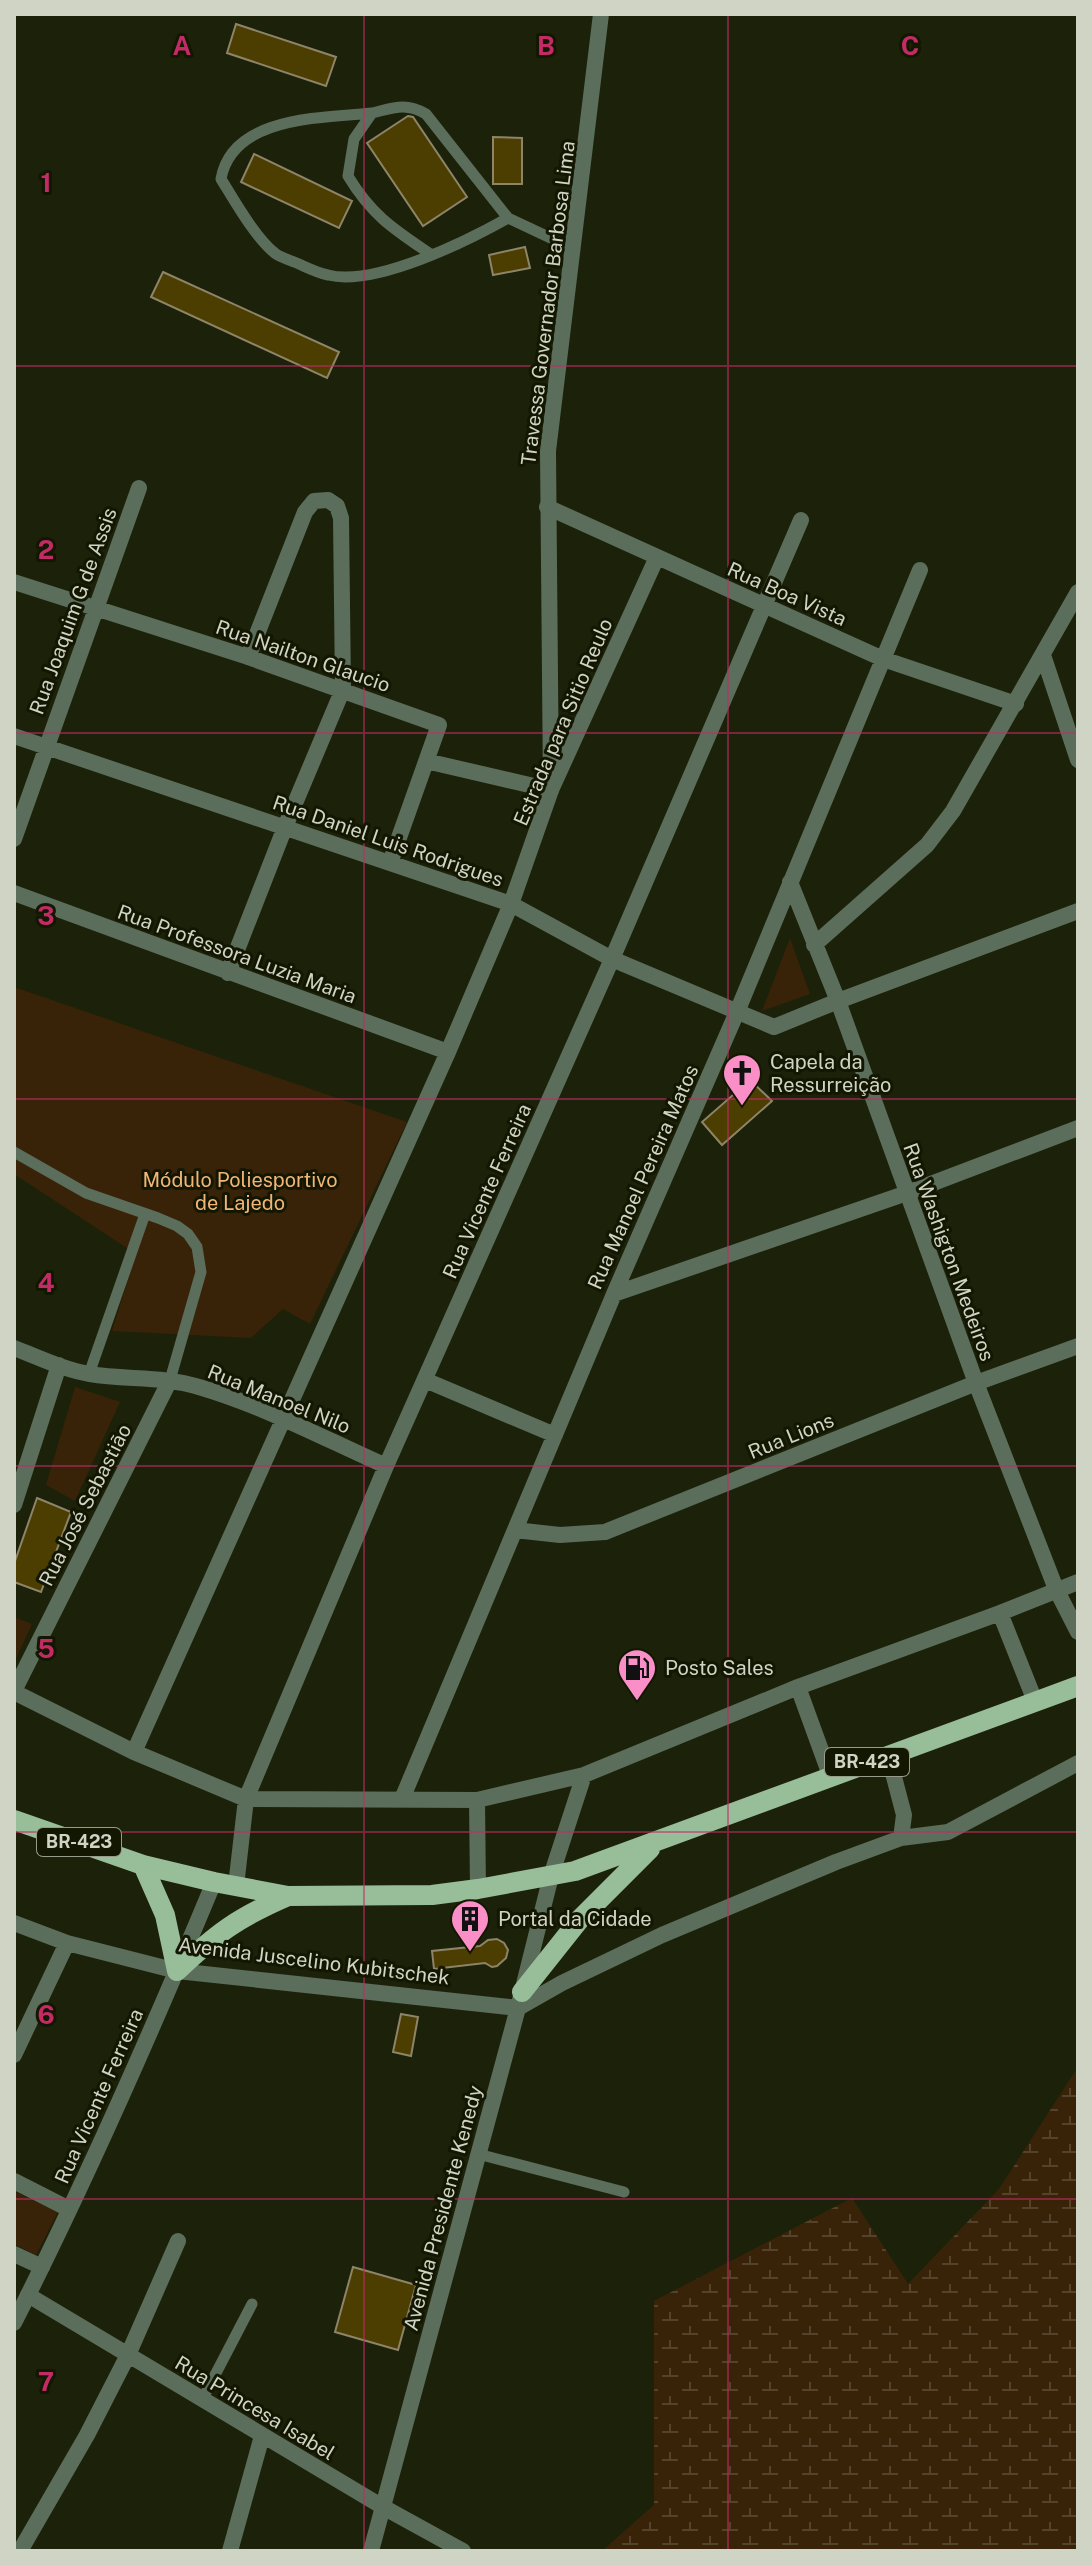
<svg xmlns="http://www.w3.org/2000/svg" width="1092" height="2565" font-family="'Public Sans',sans-serif">
  <style>
    .wetland { fill: url(#wetland-marsh) }
    .green { fill: #392308 }
    .building { fill: #4c3d00; stroke: #8d8469; stroke-width: 2 }
    .lines { fill: none; stroke-linecap: round; stroke-linejoin: round }
    .service { stroke: #5b6d5b; stroke-width: 11 }
    .minor { stroke: #5b6d5b; stroke-width: 16 }
    .tertiary { stroke: #5b6d5b; stroke-width: 16 }
    .primary { stroke: #98bd99; stroke-width: 20 }
    .grid { fill: none; stroke: #c32b66; stroke-width: 2; stroke-opacity: 0.55 }
    .labels { text-anchor: middle; stroke-width: 6; stroke-linejoin: round; paint-order: stroke }
    .shield { fill: #131702; stroke: #979b8a; stroke-width: 2 }
    .shield-label { font-size: 18px; font-weight: bold; fill: #d0d4c5 }
    .street-label { font-size: 20px; fill: #d0d4c5; stroke: #131702 }
    .poi-label { font-size: 20px; fill: #d0d4c5; stroke: #131702; text-anchor: start }
    .park-label { font-size: 20px; fill: #f2b576; stroke: #131702 }
    .grid-label { font-size: 26px; text-anchor: middle; font-weight: bold; fill: #c32b66; stroke: #131702; stroke-width: 6; stroke-linejoin: round; paint-order: stroke }
  </style>
  <defs>
    <pattern id="wetland-marsh" width="20" height="14" patternUnits="userSpaceOnUse" patternTransform="scale(2)"><rect width="20" height="14" fill="#392308"/><path d="M1 5h8M5 5V1M11 12h8M15 12V8" fill="none" stroke="#55422a"/></pattern>
  </defs>
  <rect width="100%" height="100%" fill="#1c2109"/>
  <!-- wetland -->
  <path class="wetland" d="M1078,2067V2551H602L654,2505V2301L852,2198L908,2284L999,2189Z"/>
  <!-- green -->
  <path class="green" d="M790,938L810,994L762,1011Z
    M14,987L407,1122L310,1324L283,1309L251,1338L112,1331L136,1254L14,1174Z
    M75,1387L120,1402L75,1501L46,1485Z
    M14,1617L32,1624L14,1663Z
    M14,2191L58,2212L36,2255L14,2244Z"/>
  <!-- building -->
  <path class="building" d="M236,24L336,57L326,86L227,53Z
    M408,116L413,117L467,197L423,226L367,143Z
    M493,137L522,138V184H493Z
    M254,154L352,201L339,228L241,182Z
    M525,247L530,268L493,275L489,255Z
    M163,272L339,352L327,378L151,297Z
    M750,1080L772,1101L722,1145L702,1122Z
    M37,1498L71,1512L41,1592L14,1582V1564Z
    M497,1939L504,1943L508,1950L506,1958L497,1966L492,1967L485,1963L434,1969L432,1951L480,1946L488,1940Z
    M401,2014L418,2017L411,2056L393,2052Z
    M353,2267L416,2285L398,2350L335,2332Z"/>
  <g class="lines">
    <!-- service -->
    <path class="service" d="M372,113C322,118 232,116 221,179C234,200 256,239 276,254C282,258 292,261 299,264C308,268 318,273 328,275C375,287 467,241 508,218L574,249
      M432,255C395,230 372,216 348,176L354,139L372,113C393,108 406,102 426,114L508,218
      M14,1152L86,1193L158,1218L177,1226L188,1234L197,1247L201,1272L170,1380
      M89,1374L145,1214
      M478,2154L624,2192
      M202,2400L252,2304"/>
    <!-- minor -->
    <path class="minor" d="M547,507L883,659L1016,704
      M14,582L248,657L439,725L390,863
      M1043,655L1078,760
      M14,736L511,904L448,1052L134,1752
      M426,761L551,790L657,557
      M14,839L139,488
      M790,882L838,1001L1078,911
      M14,893L448,1052
      M814,945L927,845L953,811L1078,592
      M228,973L285,827L343,689L341,518L337,506L328,500L314,501L305,512L248,657
      M614,1294L907,1193L1078,1128
      M14,1348C38,1357 64,1370 90,1374C126,1380 163,1376 199,1387C264,1406 325,1439 386,1466
      M425,1380L555,1435
      M14,1505L59,1365
      M515,1530L560,1535L605,1532L976,1383L1078,1346
      M1000,1613L1035,1701
      M798,1687L830,1775
      M14,1691L170,1380
      M14,1692L134,1752L246,1799L477,1800L584,1775L798,1687L1000,1613L1078,1582
      M888,1754L904,1815L901,1838
      M402,1799L614,1294L737,1012L920,570
      M477,1800L478,1889
      M551,1876L584,1775
      M236,1886L246,1799L386,1466L612,959L801,520
      M14,1923L67,1943L177,1971L518,2008L562,1983L662,1935L836,1862L901,1838L948,1832L1078,1763
      M14,2055L67,1943
      M14,2181L69,2209
      M14,2254L42,2267
      M28,2295L383,2507L463,2551
      M20,2551L87,2435L128,2355L178,2241
      M230,2551L262,2436"/>
    <!-- tertiary -->
    <path class="tertiary" d="M601,14L548,451L551,790L511,904L612,959L774,1027L838,1001L976,1383L1056,1589L1078,1632
      M14,2323C87,2179 152,2031 214,1882
      M371,2551L518,2008L551,1876"/>
    <!-- primary -->
    <path class="primary" d="M14,1820L143,1865L214,1882L288,1896L432,1895L478,1889L575,1871L1078,1686
      M143,1865L165,1915L177,1971
      M177,1971C217,1933 237,1918 288,1896
      M522,1992L580,1919L650,1849"/>
  </g>
  <!-- grid -->
  <path class="grid" d="M364,14V2551M728,14V2551M14,366H1078M14,733H1078M14,1099H1078M14,1466H1078M14,1832H1078M14,2199H1078"/>
  <!-- icons -->
  <defs>
    <g id="church-pin" transform="scale(2)"><path d="M0 17L-7.5 6A9.5 9.5 0 1 1 7.5 6Z" fill="#fa8fc8" stroke="#131702"/><path d="M-1.2-6h2.4v3.5h3.3v2.4h-3.3V6h-2.4V-.1h-3.3v-2.4h3.3Z" fill="#111"/></g>
    <g id="fuel-pin" transform="scale(2)"><path d="M0 17L-7.5 6A9.5 9.5 0 1 1 7.5 6Z" fill="#fa8fc8" stroke="#131702"/><path d="M-5.5-6h7V0h2V4h1.3V-2.5L3-4.5l.8-.8L6-3V5H2.5V1h-1V6h-7ZM-4.2-4.7v3.2H.2V-4.7Z" fill="#111"/></g>
    <g id="building-pin" transform="scale(2)"><path d="M0 17L-7.5 6A9.5 9.5 0 1 1 7.5 6Z" fill="#fa8fc8" stroke="#131702"/><path d="M-4-6H4V6H1V3H-1V6H-4ZM-2.5-4.3h1.7v1.8h-1.7ZM.8-4.3h1.7v1.8H.8ZM-2.5-1h1.7V.8h-1.7ZM.8-1h1.7V.8H.8Z" fill="#111"/></g>
  </defs>
  <g fill-rule="evenodd">
    <use href="#church-pin" x="742" y="1073"/>
    <use href="#fuel-pin" x="637" y="1668"/>
    <use href="#building-pin" x="470" y="1919"/>
  </g>
  <g class="labels">
    <!-- shield labels -->
    <g class="shield">
      <rect x="825" y="1748" width="84" height="28" rx="6"/>
      <rect x="37" y="1828" width="84" height="28" rx="6"/>
    </g>
    <g class="shield-label">
      <text x="867" y="1768">BR-423</text>
      <text x="79" y="1848">BR-423</text>
    </g>
    <!-- street labels -->
    <g class="street-label">
      <text transform="translate(548 303) rotate(-83)" y="7">Travessa Governador Barbosa Lima</text>
      <text transform="translate(787 594) rotate(24)" y="7">Rua Boa Vista</text>
      <text transform="translate(73 611) rotate(-70)" y="7">Rua Joaquim G de Assis</text>
      <text transform="translate(303 656) rotate(19)" y="7">Rua Nailton Glaucio</text>
      <text transform="translate(563 722) rotate(-67)" y="7">Estrada para Sitio Reulo</text>
      <text transform="translate(388 841) rotate(19)" y="7">Rua Daniel Luis Rodrigues</text>
      <text transform="translate(237 954) rotate(20)" y="7">Rua Professora Luzia Maria</text>
      <text transform="translate(643 1177) rotate(-66)" y="7">Rua Manoel Pereira Matos</text>
      <text transform="translate(487 1191) rotate(-66)" y="7">Rua Vicente Ferreira</text>
      <text transform="translate(949 1252) rotate(70)" y="7">Rua Washigton Medeiros</text>
      <text transform="translate(279 1399) rotate(22)" y="7">Rua Manoel Nilo</text>
      <text transform="translate(791 1436) rotate(-22)" y="7">Rua Lions</text>
      <text transform="translate(85 1505) rotate(-63)" y="7">Rua José Sebastião</text>
      <text transform="translate(314 1961) rotate(7)" y="7">Avenida Juscelino Kubitschek</text>
      <text transform="translate(99 2096) rotate(-66)" y="7">Rua Vicente Ferreira</text>
      <text transform="translate(443 2208) rotate(-75)" y="7">Avenida Presidente Kenedy</text>
      <text transform="translate(255 2408) rotate(31)" y="7">Rua Princesa Isabel</text>
    </g>
    <!-- poi labels -->
    <g class="poi-label">
      <text x="770" y="1069">Capela da<tspan x="770" dy="23">Ressurreição</tspan></text>
      <text x="665" y="1675">Posto Sales</text>
      <text x="498" y="1926">Portal da Cidade</text>
    </g>
    <!-- park labels -->
    <g class="park-label">
      <text x="240" y="1187">Módulo Poliesportivo<tspan x="240" dy="23">de Lajedo</tspan></text>
    </g>
  </g>
  <g class="grid-label">
    <text x="182" y="55">A</text>
    <text x="546" y="55">B</text>
    <text x="910" y="55">C</text>
    <text x="46" y="192">1</text>
    <text x="46" y="559">2</text>
    <text x="46" y="925">3</text>
    <text x="46" y="1292">4</text>
    <text x="46" y="1658">5</text>
    <text x="46" y="2024">6</text>
    <text x="46" y="2391">7</text>
  </g>
  <!-- border -->
  <rect width="1092" height="2565" fill="none" stroke="#d0d4c5" stroke-width="32"/>
</svg>
